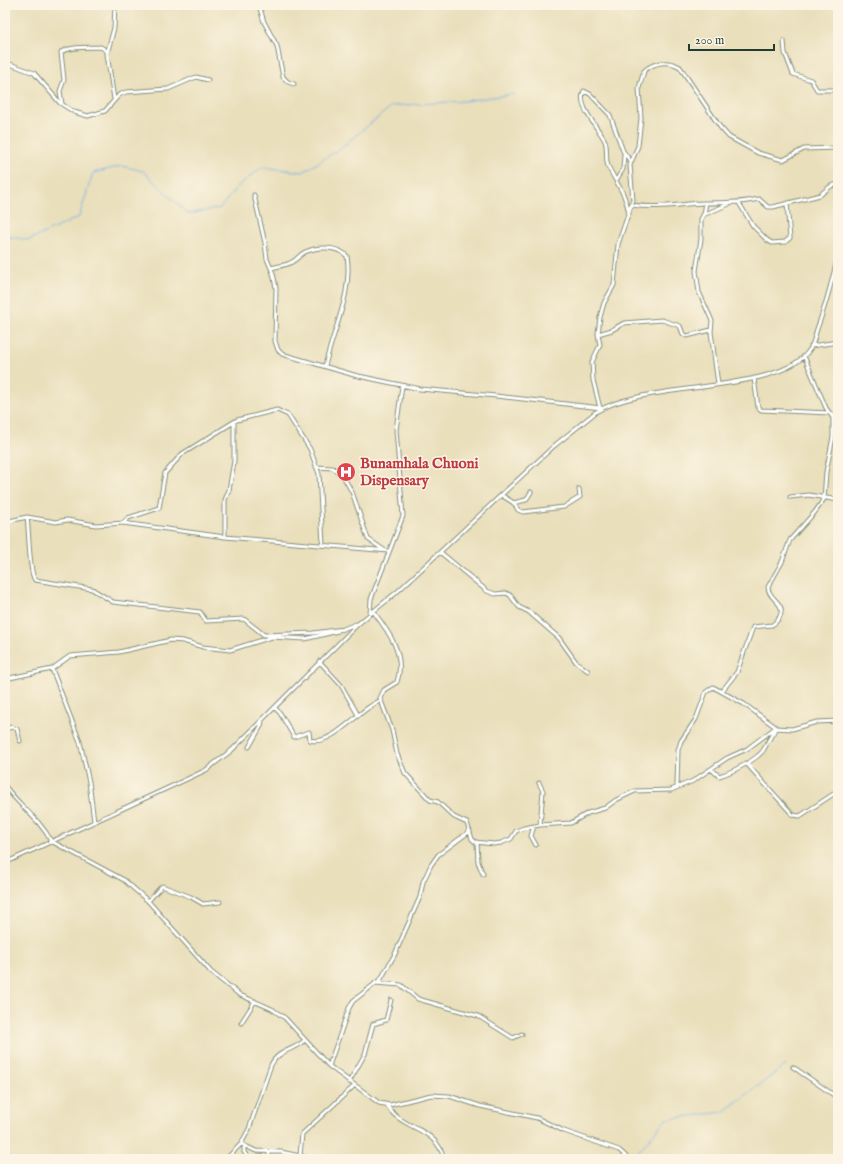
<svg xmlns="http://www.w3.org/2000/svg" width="843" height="1164" font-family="'IM FELL English',serif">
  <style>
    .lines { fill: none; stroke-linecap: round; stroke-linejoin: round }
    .stream { stroke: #73afe4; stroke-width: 1 }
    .minor-casing { stroke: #848e78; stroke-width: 5 }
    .minor { stroke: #fff; stroke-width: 3 }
    .labels { text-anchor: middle; stroke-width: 3; stroke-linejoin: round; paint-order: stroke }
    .health-label { font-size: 15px; font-weight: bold; fill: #be3a42; stroke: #fcf5e5; text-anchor: start }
  </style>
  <rect width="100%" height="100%" fill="#fcf5e5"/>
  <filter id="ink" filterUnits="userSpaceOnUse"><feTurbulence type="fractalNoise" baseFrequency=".025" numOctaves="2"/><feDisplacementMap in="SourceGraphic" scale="8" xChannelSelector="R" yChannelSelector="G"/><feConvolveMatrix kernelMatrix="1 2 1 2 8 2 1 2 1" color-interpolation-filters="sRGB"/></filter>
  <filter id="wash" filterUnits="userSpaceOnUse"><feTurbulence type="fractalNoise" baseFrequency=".012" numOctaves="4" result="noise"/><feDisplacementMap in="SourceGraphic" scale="16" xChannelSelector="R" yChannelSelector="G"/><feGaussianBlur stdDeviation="0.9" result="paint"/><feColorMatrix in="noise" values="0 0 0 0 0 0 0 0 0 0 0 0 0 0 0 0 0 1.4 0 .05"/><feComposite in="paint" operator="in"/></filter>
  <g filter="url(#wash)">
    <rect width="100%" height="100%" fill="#e9dfbb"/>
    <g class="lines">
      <!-- stream -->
      <path class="stream" d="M5,236L29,240L79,217L93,173L122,166L143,171L188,214L220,208L238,186L262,167L303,172L338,150L392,106L464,101L514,94
        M632,1159L666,1119L723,1112L786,1065"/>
    </g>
  </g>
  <g filter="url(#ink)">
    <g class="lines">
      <!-- minor casing -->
      <g class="minor-casing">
        <path id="minor" d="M259,5L264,22L277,46L283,77L288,82L294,84
          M784,41L785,53L793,74L811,80L817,90H838
          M5,65L10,64L34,73L60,103L74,112L88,116L105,111L119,95L126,92L168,89L196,77L208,80
          M114,99L107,54L114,28L115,5
          M62,104L60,91L64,80L61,52C72,46 88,48 101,47L108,52
          M617,179L623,169L624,154
          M5,195L7,206
          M254,195L265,243L267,259L273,273L276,288L275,341L278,350L282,354L354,375L420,389L496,396L601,408
          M706,203L704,214L701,219V239L696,271L699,292L712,321L711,332L718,384
          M739,203L753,226L767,240L772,243L785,242L790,238L787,204
          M632,205C656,209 680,204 703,203C724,202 738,204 759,199L768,207H773L820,195L831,186L838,184
          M629,214C626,193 616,183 608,166C605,158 608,149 605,141C599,128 576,106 584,91L590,94L610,115L623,151L631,162
          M703,215L729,204
          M271,268C277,266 284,266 290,263C296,261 299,255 305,252C318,246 337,246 347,256C353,293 333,330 325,366
          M598,334L612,330L624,323L662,320L680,326L683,334L687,336L711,330
          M811,346L838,342
          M754,378L758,407L761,410L830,413L836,418L838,424
          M600,408L593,380L592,362L600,345L598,334L600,317L604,303L614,285L618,244L633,200L630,165L638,146L641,118L639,88L644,71C654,62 668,60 680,67L720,127L729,137L758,153L783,160L804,149L838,148
          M316,467L333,468L343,476L352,492L368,539L384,550
          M501,495L514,503L518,510L523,512L564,507L580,497L579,489
          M790,497L809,495L838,500
          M513,503L526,500L531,492
          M27,517C29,529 29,573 35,580L92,589L113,602L200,612L206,621L244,619L264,635L313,633L344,629
          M5,522L27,517L56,522L67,520L96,525L123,523L225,537L389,551
          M123,523L128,518L159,508L165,473L182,454L237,420L277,410L288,415L310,449L319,474L323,544
          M225,537V500L229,490L234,461V422
          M440,552L487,591L495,594L506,593L510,595L519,607L529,612L559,638L576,662L588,671
          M373,611C389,632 406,655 397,682L384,690L380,698L392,730L397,754L405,773L430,800L438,802L454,817L467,823L472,839L475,842L494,844L501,843L511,839L516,831L524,828L540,825L571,823L588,813L605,808L616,800L635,791L671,790L693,781L727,758L747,749L775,728L792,729L817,722L838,721
          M370,614L371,599L403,516L396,430L402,386
          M343,629L356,624
          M319,661L341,685L358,715
          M52,669L80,742L89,782L94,821
          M5,679L52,669L70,656L119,652L171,640L183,641L203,647L230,650L272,637L305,639L338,631
          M722,691L737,672L753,627L772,625C776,623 777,621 779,618C788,603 768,600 768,587L782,562L790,540L815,512L824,499L826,472L833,437V418L826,408L804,356
          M275,708L280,713L294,737L309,732L310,740C332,747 361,707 380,701
          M5,729L12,727L17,729L20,741
          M249,747L261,726L262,721
          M746,763L793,815L800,816L835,793
          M539,783L543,791L540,825
          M5,786C19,806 40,819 51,841L124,880L148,901L211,972L240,995L272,1009L285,1018L329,1066L379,1103L390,1105L431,1095L449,1096L480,1106L537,1118L564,1131L619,1150L629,1159
          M677,786L678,750L681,741L696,719L706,692L713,687L744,704L777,728C769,737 770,739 764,749C759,759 730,773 719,776L711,769
          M534,826L531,836L536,845
          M477,842L478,862L483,874
          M5,863L185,780L206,770L232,750L358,624L397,592L554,446L596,412C646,380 781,395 810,349C814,343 815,335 817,329C826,305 832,281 838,256
          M148,901L162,886L191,897L203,904L220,902
          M375,983L401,985L418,999L478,1016L513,1038L522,1034
          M241,1023L255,1001
          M329,1066L349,1008L353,1001L381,979L395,954L420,897L423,882L431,865L438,855L470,831
          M793,1067L838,1098
          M349,1082L365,1054L373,1024L386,1020L391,1000
          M387,1105C400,1130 437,1126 444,1159
          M241,1144L256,1151L281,1152L314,1159
          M244,1145V1152L249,1159
          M300,1156L302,1134L354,1086
          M226,1159L241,1144L249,1129L271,1065C278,1050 293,1051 305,1040
          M269,1159V1152"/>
      </g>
      <!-- minor -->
      <use href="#minor" class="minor"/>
    </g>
  </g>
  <!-- icons -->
  <defs>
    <g id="hospital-disc" transform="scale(1)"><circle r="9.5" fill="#e0444e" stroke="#fcf5e5"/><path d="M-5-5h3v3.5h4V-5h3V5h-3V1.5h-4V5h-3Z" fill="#fff"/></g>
  </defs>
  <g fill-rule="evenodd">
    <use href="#hospital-disc" x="346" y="472"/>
  </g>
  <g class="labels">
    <!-- health labels -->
    <g class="health-label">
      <text x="360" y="468">Bunamhala Chuoni<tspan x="360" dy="17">Dispensary</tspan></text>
    </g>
  </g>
  <!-- margin -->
  <rect width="843" height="1164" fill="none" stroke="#fcf5e5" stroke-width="20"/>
  <!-- scale -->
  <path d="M689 44v6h85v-6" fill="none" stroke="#1f3d34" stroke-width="2"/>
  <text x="695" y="44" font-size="12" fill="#1f3d34" stroke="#fcf5e5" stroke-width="3" paint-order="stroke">200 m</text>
</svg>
